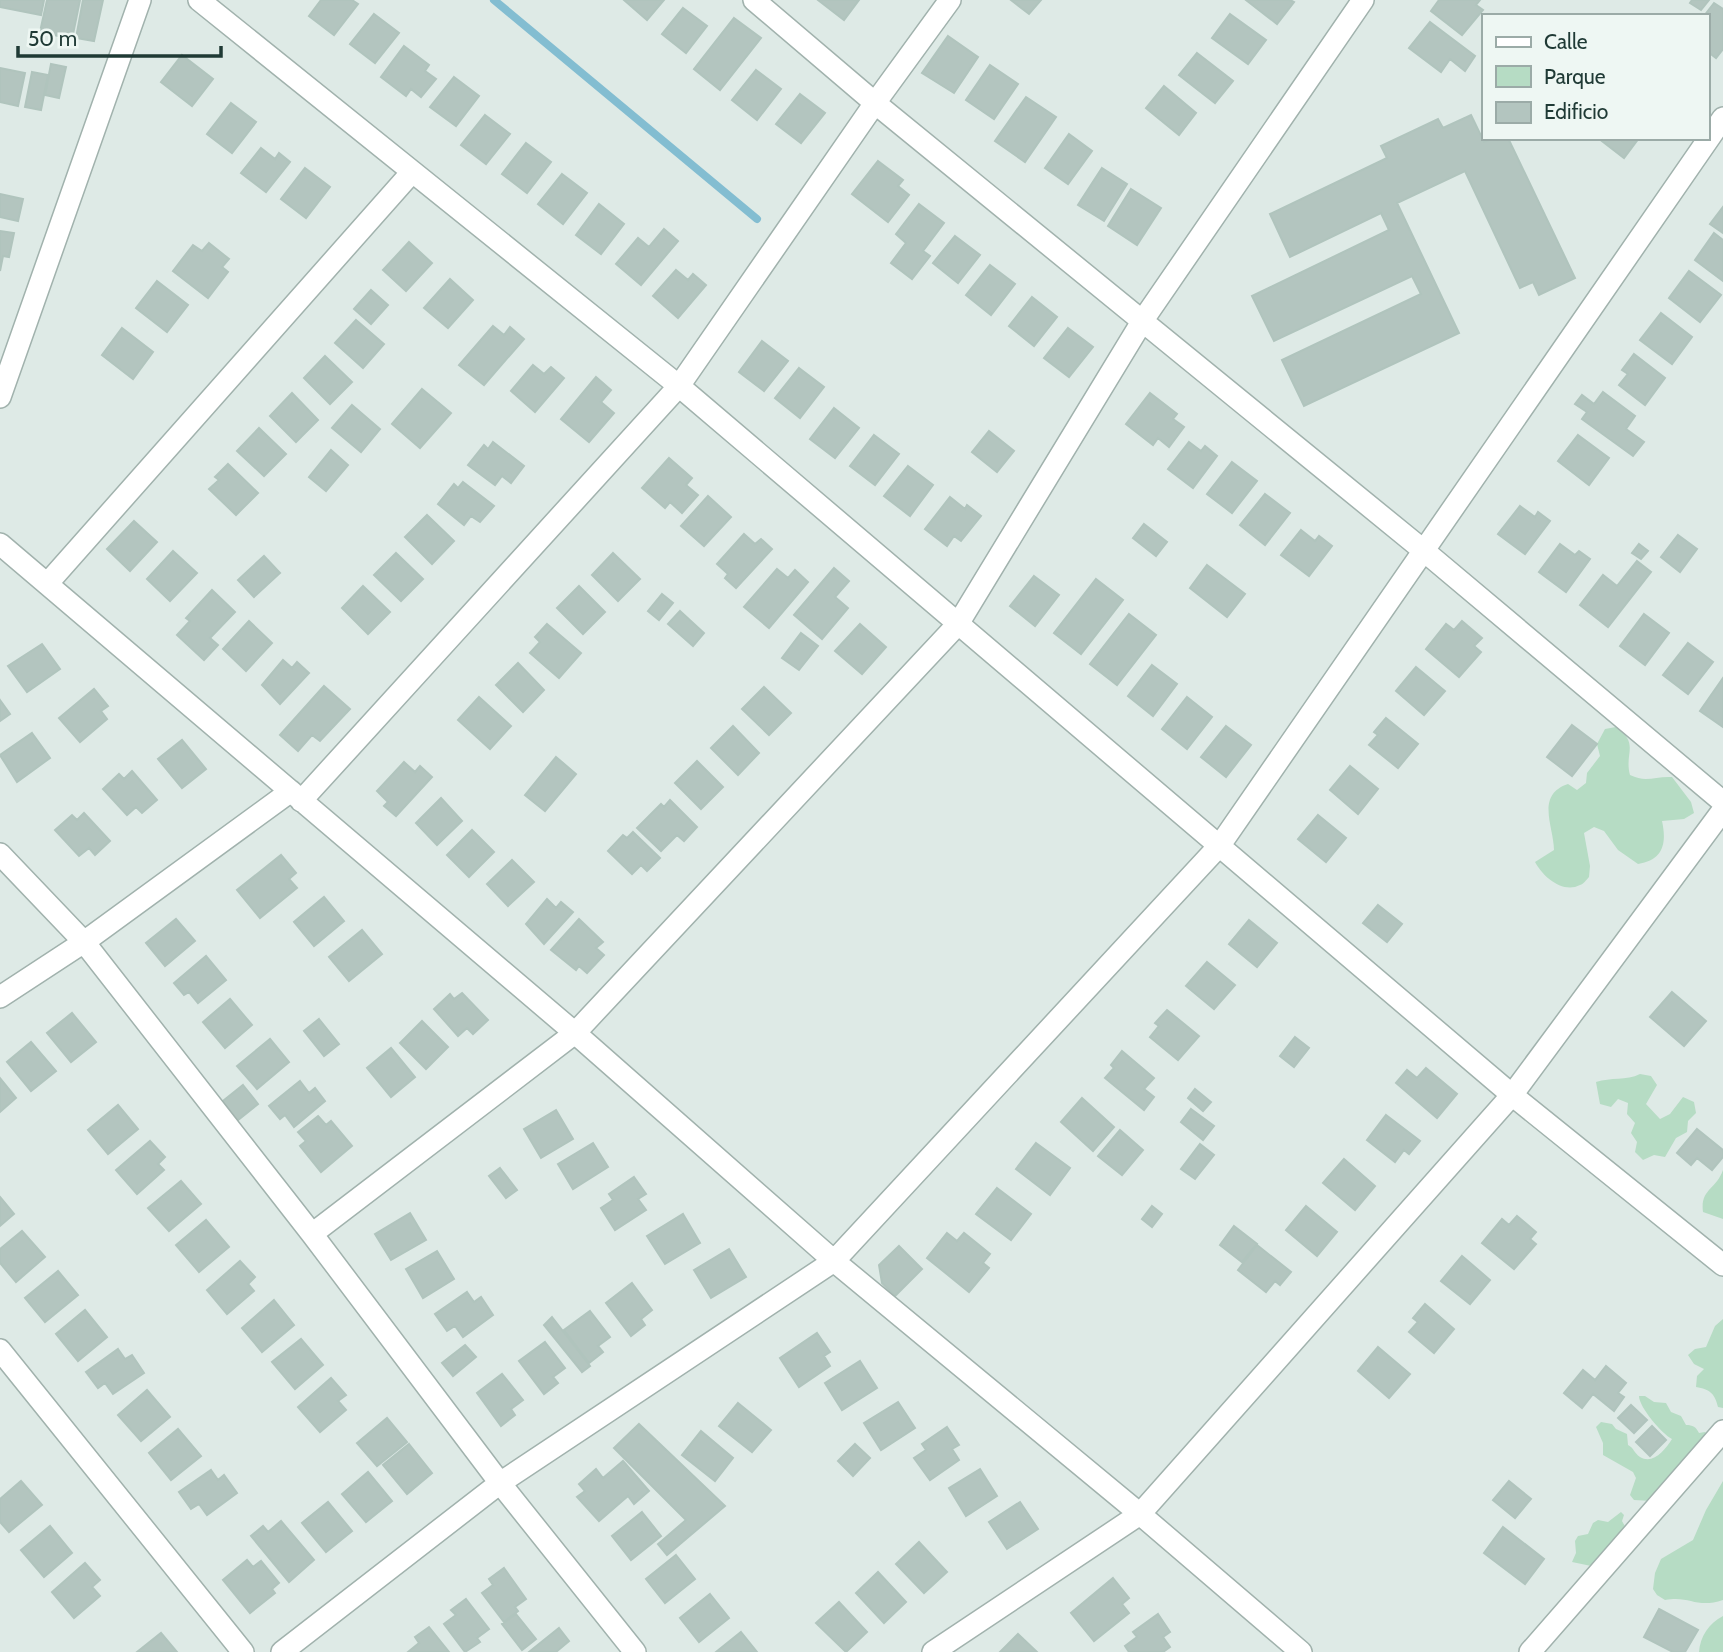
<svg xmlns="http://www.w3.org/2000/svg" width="1723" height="1652" font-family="Cabin,sans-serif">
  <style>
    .green { fill: #b6dcc4 }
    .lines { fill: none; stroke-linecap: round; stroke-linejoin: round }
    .stream { stroke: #83bdd1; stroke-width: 8 }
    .building { fill: #b3c5bf; stroke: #b0c4bd; stroke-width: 2 }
    .street-casing { stroke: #a1b2ad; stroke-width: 24 }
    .street { stroke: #fff; stroke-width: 21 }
  </style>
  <rect width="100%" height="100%" fill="#deeae6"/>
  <!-- green -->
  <path class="green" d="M1616,727C1640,744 1624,753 1630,775C1646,783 1655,776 1672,777L1691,802L1694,813L1684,819L1662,821C1667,844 1663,860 1638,864L1618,850L1604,831L1594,827L1584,833L1590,866L1589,877C1586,880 1584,884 1580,885C1563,894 1543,877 1535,862L1554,850C1554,827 1535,795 1568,784L1577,790L1586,783L1587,773L1600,756L1597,744L1605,729Z
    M1640,1074L1651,1076L1657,1085L1646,1104L1660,1119L1670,1114L1683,1097L1694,1102L1696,1113L1688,1121L1687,1132L1676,1138L1665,1157L1654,1155L1643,1160L1635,1152L1637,1142L1631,1133L1635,1123L1627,1114L1628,1103L1618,1099L1611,1107L1600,1104L1596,1082C1611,1077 1626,1081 1640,1074Z
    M1723,1170V1219L1703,1212C1700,1189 1716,1190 1723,1170Z
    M1723,1319V1408L1718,1407C1715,1394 1710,1389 1696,1387L1697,1376L1704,1369L1694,1364L1688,1355L1695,1349L1706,1347L1715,1326Z
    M1639,1396H1645L1654,1402L1666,1403L1671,1412L1681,1416L1686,1425C1693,1425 1696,1427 1699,1433L1705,1432L1708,1435L1652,1501L1634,1500L1630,1495L1636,1478L1633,1472L1603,1455V1443L1596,1427L1601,1422L1612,1424L1616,1429L1627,1434L1628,1445C1634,1448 1634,1453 1640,1457C1653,1465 1665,1450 1672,1439C1662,1434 1639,1407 1639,1396Z
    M1723,1481V1600C1696,1609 1690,1595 1665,1600L1657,1595L1653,1589L1655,1573L1661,1559L1693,1540L1706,1510Z
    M1621,1512L1624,1515L1622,1521L1627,1530L1596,1567L1572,1562L1576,1553L1575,1541L1578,1536L1588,1534L1593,1523L1598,1520L1608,1522Z
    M1723,1616V1652H1699C1700,1637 1709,1623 1723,1616Z"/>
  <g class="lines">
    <!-- stream -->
    <path class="stream" d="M494,0L757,219"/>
  </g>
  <!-- building -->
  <path class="building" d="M0,0H44L41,15L0,7Z
    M47,0H80L72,39L40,32Z
    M83,0H103L94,41L76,38Z
    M321,0H352L358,4L334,35L309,16Z
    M624,0H664L647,20Z
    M818,0H859L844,20Z
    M1011,0H1041L1029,14Z
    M1246,0H1290L1294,2L1277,24Z
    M1439,0H1480L1476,5L1483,10L1462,35L1431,11Z
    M1692,0H1709L1701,10L1690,3Z
    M1714,3L1723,9V49L1716,58L1707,51V16H1704Z
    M683,8L707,26L686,53L662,34Z
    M374,14L399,33L375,63L350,44Z
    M1230,14L1266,40L1248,64L1212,38Z
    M734,18L761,38L720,90L694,69Z
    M1430,22L1475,56L1465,71L1450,59L1441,72L1409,48Z
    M948,36L978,57L954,93L922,73Z
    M404,46L429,65L425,71L436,79L421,97L411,89L406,96L381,77Z
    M1197,53L1233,81L1215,103L1179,75Z
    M182,55L213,79L192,106L161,82Z
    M51,64L66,67L59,98L45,95Z
    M990,65L1018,84L994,119L966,100Z
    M0,68L25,73L18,106L0,102Z
    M756,70L781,89L757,120L732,100Z
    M32,72L48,75L41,110L25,107Z
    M454,77L479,96L456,126L430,107Z
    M1164,86L1196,113L1179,135L1146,108Z
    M800,94L825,113L801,143L776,124Z
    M1026,97L1056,117L1025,162L995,141Z
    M231,103L256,122L232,153L207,134Z
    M485,115L510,134L486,164L461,145Z
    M1471,115L1484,142L1493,138H1508L1575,278L1539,295L1533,282L1520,288L1465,171L1397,203L1459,333L1304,406L1282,360L1421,294L1412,276L1274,341L1252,296L1389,230L1381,213L1290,257L1270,214L1387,158L1381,146L1438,119L1443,128Z
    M1069,134L1092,151L1068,184L1045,168Z
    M1598,138H1639L1624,158Z
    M526,143L551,162L527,193L502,174Z
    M261,148L275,159L279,153L290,162L266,192L241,173Z
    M878,161L903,180L898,186L909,195L888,222L852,194Z
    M305,168L330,187L306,218L281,199Z
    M1102,168L1127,184L1104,221L1078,205Z
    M562,174L587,193L563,224L538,204Z
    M1131,189L1161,208L1137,245L1108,226Z
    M0,194L23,199L18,221L0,217Z
    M599,204L624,224L601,254L576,235Z
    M919,204L944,223L923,251L930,256L912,279L891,263L906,243L896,234Z
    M1723,207V233L1710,224Z
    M664,229L678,241L641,285L616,264L638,238L649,247Z
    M0,231L14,233L9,257L3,256L0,271Z
    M1714,233L1723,240V281L1695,260Z
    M955,236L980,255L958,283L933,263Z
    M409,242L432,263L406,291L383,270Z
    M209,243L229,259L222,267L228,272L208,298L173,271L193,245L202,251Z
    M990,265L1015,284L991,315L966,295Z
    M676,270L688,280L693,274L706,285L678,318L653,296Z
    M1689,271L1721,295L1700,322L1669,298Z
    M450,279L473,300L448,328L424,308Z
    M157,281L188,305L167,332L136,308Z
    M371,290L388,305L371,324L354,309Z
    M1032,297L1057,317L1034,346L1009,326Z
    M1661,313L1692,337L1672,364L1640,340Z
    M356,320L384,344L363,368L335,343Z
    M493,326L504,335L510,327L524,339L484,385L459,365Z
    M122,328L153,352L133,379L102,355Z
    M1068,328L1093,347L1069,377L1044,358Z
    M762,341L788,361L764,391L739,372Z
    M1634,354L1665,378L1645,405L1619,385L1628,374L1622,370Z
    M325,356L352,382L330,404L304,378Z
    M533,365L544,374L551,367L564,378L535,412L511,391Z
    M799,368L824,387L800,418L775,398Z
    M596,377L611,390L601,402L614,413L589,442L561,419Z
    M422,389L451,413L420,448L392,424Z
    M1603,392L1635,416L1626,429L1644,442L1633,456L1582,419L1587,412L1575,404L1582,395L1594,404Z
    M292,393L318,420L296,442L270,416Z
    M1150,393L1177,414L1173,419L1184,427L1169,447L1158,438L1153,445L1126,424Z
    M352,405L380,429L361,452L332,428Z
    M834,408L859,428L835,458L810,439Z
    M259,428L286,454L264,476L237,451Z
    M989,431L1014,451L997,472L972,452Z
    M874,435L899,454L875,485L850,466Z
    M1578,435L1609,458L1589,485L1558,461Z
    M493,442L524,466L511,483L502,476L495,485L468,465L484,445L488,449Z
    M1189,442L1201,451L1205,446L1217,456L1193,488L1168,469Z
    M331,450L348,465L326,491L309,477Z
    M669,458L692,478L686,485L698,495L682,513L670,502L665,508L642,488Z
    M1232,462L1257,481L1232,513L1207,494Z
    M228,464L258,493L236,515L209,489L219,480L215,477Z
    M908,466L933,485L910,516L884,496Z
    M463,482L494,506L480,522L471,516L464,525L438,504L454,484L458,488Z
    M1265,494L1290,513L1265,545L1240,525Z
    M708,496L731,517L704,546L681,526Z
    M950,497L965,509L967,505L981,516L961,541L954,536L947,546L925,529Z
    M1520,506L1535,517L1538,512L1550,521L1525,554L1498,534Z
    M427,515L454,541L432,564L405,537Z
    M134,521L157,542L130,571L107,549Z
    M1144,524L1167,542L1156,556L1133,538Z
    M1301,530L1315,541L1319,536L1332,546L1309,576L1281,555Z
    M744,534L755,544L761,539L772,549L736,588L725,578L728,574L717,564Z
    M1678,535L1697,549L1680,572L1661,557Z
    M1560,544L1575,555L1579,551L1590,559L1566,592L1539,572Z
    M1639,544L1648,551L1641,559L1632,553Z
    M173,551L197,573L170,601L147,579Z
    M396,553L423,579L401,601L374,575Z
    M613,553L640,579L618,601L592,575Z
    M264,556L280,573L254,597L238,580Z
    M1637,561L1651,572L1608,627L1580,605L1603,575L1617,586Z
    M1207,565L1245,594L1227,617L1190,588Z
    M834,568L849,581L835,597L848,608L822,639L794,615Z
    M777,569L788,578L795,570L808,582L769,628L744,607Z
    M1034,576L1059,595L1035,626L1010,606Z
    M1096,579L1123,600L1081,654L1054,633Z
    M363,586L390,612L368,634L342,608Z
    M579,586L605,612L583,634L557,608Z
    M212,590L235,612L210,638L218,645L204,660L177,635L190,621L186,618Z
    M662,594L673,603L659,620L648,611Z
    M680,611L704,633L693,646L668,624Z
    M1129,614L1156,635L1117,685L1090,664Z
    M1644,614L1669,633L1645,665L1620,646Z
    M249,621L272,643L246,671L223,649Z
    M1462,621L1482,638L1474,646L1481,652L1459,677L1426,649L1446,624L1454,630Z
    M547,624L581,653L559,678L530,653L540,642L535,637Z
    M860,624L886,647L862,674L835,651Z
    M801,633L818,646L799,670L782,658Z
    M1688,643L1713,662L1688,694L1663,675Z
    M42,644L60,669L27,692L8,666Z
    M283,660L292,668L297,662L309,673L280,704L262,685Z
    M518,663L544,690L523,712L496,685Z
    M1152,665L1177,684L1153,716L1128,696Z
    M1416,667L1445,691L1424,715L1396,691Z
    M1723,678V727L1700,711Z
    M324,686L350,709L320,741L312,735L298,751L280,735Z
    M764,687L791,713L769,735L742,709Z
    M94,689L108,706L101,711L107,719L80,742L59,718Z
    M479,697L511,726L490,749L458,720Z
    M1187,697L1212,717L1187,749L1162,729Z
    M0,700L10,714L0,721Z
    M1386,718L1418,744L1398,768L1369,745L1378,735L1374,732Z
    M1572,725L1597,744L1572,776L1547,757Z
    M733,726L759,753L738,775L711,748Z
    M1226,726L1251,745L1226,777L1201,757Z
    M32,733L50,758L17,782L0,755Z
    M182,740L206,769L182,788L158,759Z
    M556,757L576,774L545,811L525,795Z
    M697,761L723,787L701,809L675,783Z
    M404,762L415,772L420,766L432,777L396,816L384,806L388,802L377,791Z
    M1350,766L1378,789L1358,814L1330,790Z
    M132,771L157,800L142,813L136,807L127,815L103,789L119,774L124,779Z
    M441,798L462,821L437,845L416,823Z
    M670,800L697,827L684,841L677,835L661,851L637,828L661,804L664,807Z
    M84,813L110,841L95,855L89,848L79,856L55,830L72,815L77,820Z
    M1318,815L1346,838L1326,862L1298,839Z
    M472,830L494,852L469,877L447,855Z
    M633,832L660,858L647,871L641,865L632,874L608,851L623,835L627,838Z
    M281,855L296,873L289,879L297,888L260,918L237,890Z
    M512,860L534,882L508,906L487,884Z
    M324,897L344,921L314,946L294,922Z
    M547,899L556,908L561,902L573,912L544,944L526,924Z
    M1378,905L1402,924L1387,942L1363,923Z
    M176,919L195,941L165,966L146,943Z
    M579,919L603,942L596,948L604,955L587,973L579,966L576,970L551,950Z
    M1249,920L1277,943L1257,967L1229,944Z
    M362,930L382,954L349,981L329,957Z
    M206,956L226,980L198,1003L189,992L184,995L174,983Z
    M1207,962L1235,985L1214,1009L1186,986Z
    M1672,992L1706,1021L1684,1046L1650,1017Z
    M462,993L488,1020L473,1034L467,1028L458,1036L434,1009L450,994L454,999Z
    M230,999L252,1025L225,1048L203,1022Z
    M1167,1010L1199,1036L1178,1060L1150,1037L1159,1026L1155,1023Z
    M72,1013L96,1042L71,1062L47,1033Z
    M319,1019L339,1044L324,1056L304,1031Z
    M422,1021L448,1047L426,1069L400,1043Z
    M1295,1037L1309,1048L1294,1067L1280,1056Z
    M270,1039L289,1062L257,1089L237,1066Z
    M31,1042L56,1071L31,1091L7,1062Z
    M391,1048L415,1077L391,1097L367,1068Z
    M1122,1051L1154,1078L1144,1089L1154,1097L1144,1110L1105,1078L1114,1068L1111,1065Z
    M1426,1068L1457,1094L1437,1118L1396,1083L1407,1070L1417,1078Z
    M0,1078L16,1098L0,1112Z
    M300,1081L309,1093L315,1088L325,1101L294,1127L285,1115L280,1119L269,1106Z
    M243,1085L258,1104L233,1124L218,1105Z
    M1195,1089L1211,1102L1203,1111L1188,1098Z
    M1082,1098L1114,1127L1093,1151L1061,1122Z
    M118,1105L138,1129L108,1154L88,1130Z
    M1191,1109L1214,1126L1203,1140L1181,1122Z
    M556,1110L573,1139L541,1158L524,1129Z
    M1386,1115L1420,1141L1409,1154L1404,1150L1395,1162L1367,1140Z
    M318,1116L326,1125L331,1121L352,1146L321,1172L300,1146L306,1141L298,1132Z
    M1697,1129L1723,1150V1157L1712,1170L1697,1158L1691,1165L1677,1153Z
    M1120,1130L1143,1150L1122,1175L1098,1156Z
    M150,1141L165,1157L158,1164L164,1170L137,1194L116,1170Z
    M593,1143L608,1167L573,1189L558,1164Z
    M1036,1143L1070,1168L1050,1195L1016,1169Z
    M1200,1144L1214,1155L1195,1179L1181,1169Z
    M1344,1159L1375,1186L1355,1210L1323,1183Z
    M500,1168L517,1190L506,1198L489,1176Z
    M634,1177L646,1194L638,1199L646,1210L615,1230L601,1208L613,1200L609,1194Z
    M181,1181L201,1204L169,1231L148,1208Z
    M997,1188L1031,1214L1011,1240L976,1214Z
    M0,1197L14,1214L0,1226Z
    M1152,1206L1162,1214L1152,1227L1142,1219Z
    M1306,1206L1337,1232L1317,1256L1286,1230Z
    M410,1213L426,1240L391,1260L375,1234Z
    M683,1214L700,1243L665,1264L647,1236Z
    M1517,1216L1536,1232L1530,1239L1536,1244L1514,1269L1482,1243L1502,1219L1509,1225Z
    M206,1220L229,1247L199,1272L176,1245Z
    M1234,1226L1257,1244L1242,1262L1220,1245Z
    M22,1231L45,1257L16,1282L0,1263V1249Z
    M947,1233L957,1241L964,1233L990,1254L983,1263L989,1268L969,1292L927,1258Z
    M1257,1245L1291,1272L1280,1285L1275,1281L1266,1292L1238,1270Z
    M899,1246L922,1269L895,1296L882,1283L879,1265Z
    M729,1249L746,1277L711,1298L694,1270Z
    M437,1251L454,1279L423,1298L406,1269Z
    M1462,1256L1490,1280L1470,1304L1441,1281Z
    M240,1261L255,1277L248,1284L254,1291L227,1314L207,1290Z
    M58,1271L78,1295L45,1322L25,1298Z
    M632,1283L652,1310L641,1319L645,1325L631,1336L606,1303Z
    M467,1292L474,1302L481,1297L493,1315L463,1337L455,1326L447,1331L435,1314Z
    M274,1300L294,1325L262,1352L242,1328Z
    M1425,1304L1454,1329L1434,1353L1409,1332L1418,1322L1413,1318Z
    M85,1310L107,1337L78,1361L56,1334Z
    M590,1311L610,1337L598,1346L603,1352L589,1363L564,1330Z
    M552,1317L590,1366L582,1372L544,1325Z
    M817,1333L830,1352L824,1356L830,1366L799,1387L780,1358Z
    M301,1339L323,1365L295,1389L272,1362Z
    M545,1342L565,1368L553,1377L558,1383L544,1394L519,1361Z
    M465,1345L476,1357L453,1376L442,1363Z
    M1378,1347L1410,1374L1389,1398L1358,1371Z
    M118,1349L125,1359L132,1355L144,1373L113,1394L105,1383L98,1388L86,1372Z
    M860,1361L877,1388L842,1410L825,1383Z
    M1606,1366L1626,1383L1618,1393L1624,1397L1614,1411L1593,1394L1582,1408L1564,1393L1583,1370L1595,1380Z
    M502,1374L523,1400L511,1409L515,1415L501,1426L477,1393Z
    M331,1378L346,1395L338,1401L346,1410L320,1432L298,1407Z
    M147,1390L170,1417L141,1441L118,1415Z
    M898,1402L915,1428L881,1450L864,1423Z
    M738,1403L771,1430L752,1452L719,1426Z
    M1631,1405L1647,1420L1634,1433L1618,1418Z
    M387,1418L407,1442L377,1466L357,1443Z
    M639,1424L725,1506L667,1555L658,1544L686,1520L614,1448Z
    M1652,1426L1666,1440L1650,1456L1636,1442Z
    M947,1427L959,1445L952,1449L959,1460L930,1480L914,1458L926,1450L922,1444Z
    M178,1429L201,1456L171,1480L149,1453Z
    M701,1431L733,1458L715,1481L682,1455Z
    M409,1444L432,1473L407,1494L383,1465Z
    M855,1444L870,1458L853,1476L838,1461Z
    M623,1461L649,1491L634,1504L628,1496L599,1521L577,1497L585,1491L579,1484L596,1469L603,1478Z
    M980,1469L997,1496L966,1516L949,1488Z
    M211,1470L218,1480L224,1475L237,1493L207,1515L199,1504L191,1509L179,1492Z
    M368,1472L392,1501L366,1522L342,1494Z
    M21,1481L42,1505L9,1532L0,1522V1499Z
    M1509,1481L1531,1499L1515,1518L1493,1500Z
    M328,1502L352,1531L326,1552L302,1523Z
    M1020,1502L1038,1529L1007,1549L989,1522Z
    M642,1512L661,1536L631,1560L612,1536Z
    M281,1521L314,1560L289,1582L251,1536L263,1526L268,1532Z
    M50,1526L72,1553L44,1577L21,1550Z
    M1503,1527L1544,1559L1525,1584L1484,1553Z
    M919,1542L947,1572L924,1593L896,1564Z
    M676,1555L695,1579L665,1603L646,1579Z
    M247,1560L253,1567L261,1561L279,1583L272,1589L275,1593L250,1613L223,1580Z
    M85,1563L100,1580L92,1587L100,1596L74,1618L52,1592Z
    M504,1568L526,1599L515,1607L518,1611L504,1622L482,1593L493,1585L489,1579Z
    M878,1572L906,1602L884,1623L856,1593Z
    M1113,1578L1129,1598L1122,1604L1129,1613L1094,1641L1071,1613Z
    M710,1594L729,1618L699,1642L680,1618Z
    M466,1599L489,1629L477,1638L480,1642L465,1652L444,1624L456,1615L451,1610Z
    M839,1602L867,1632L846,1652L816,1623Z
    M1659,1609L1698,1630L1685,1652H1673L1644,1637Z
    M516,1614L536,1639L522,1650L502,1624Z
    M1158,1614L1170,1632L1163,1637L1170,1647L1163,1652H1129L1125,1646L1137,1637L1133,1632Z
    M429,1627L449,1652H408L419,1643L415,1637Z
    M559,1628L569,1641L556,1652H529Z
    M741,1632L757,1652H716Z
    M161,1633L177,1652H137Z
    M1018,1634L1037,1652H1000Z"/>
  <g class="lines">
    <!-- street casing -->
    <g class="street-casing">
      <path id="street" d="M199,0L679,386L1512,1095L1723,1265
        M754,0L875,103L1423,550L1723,802
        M0,397L140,0
        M0,544L575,1033L834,1261L1140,1514L1301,1652
        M47,584L412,172
        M301,801L679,386L875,103L950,0
        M0,854L84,942L312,1234L500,1483L635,1652
        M0,997L84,942L291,791
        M312,1234L575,1033L958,624L1143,320L1363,0
        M0,1350L243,1652
        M282,1652L500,1483L834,1261L1220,845L1723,118
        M933,1652L1140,1514L1512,1095L1723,810
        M1530,1652L1723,1431"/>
    </g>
    <!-- street -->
    <use href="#street" class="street"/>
  </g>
  <!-- legend -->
  <rect x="1482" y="14" width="228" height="126" fill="#eef7f3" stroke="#9baba7" stroke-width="2"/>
  <rect x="1496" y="37" width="35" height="10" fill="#ffffff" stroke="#9baba7" stroke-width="2"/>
  <text x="1544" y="49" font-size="21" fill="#1f3a35">Calle</text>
  <rect x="1496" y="66" width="35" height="21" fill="#b6dcc4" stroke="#9baba7" stroke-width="2"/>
  <text x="1544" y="84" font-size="21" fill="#1f3a35">Parque</text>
  <rect x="1496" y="102" width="35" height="21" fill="#b3c5bf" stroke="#9baba7" stroke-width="2"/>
  <text x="1544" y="119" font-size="21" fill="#1f3a35">Edificio</text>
  <!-- scale -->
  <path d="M18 46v10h203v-10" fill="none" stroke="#1f3a35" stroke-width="3.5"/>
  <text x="28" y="46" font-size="21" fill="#1f3a35" stroke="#eef7f3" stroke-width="5" paint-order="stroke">50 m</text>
</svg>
